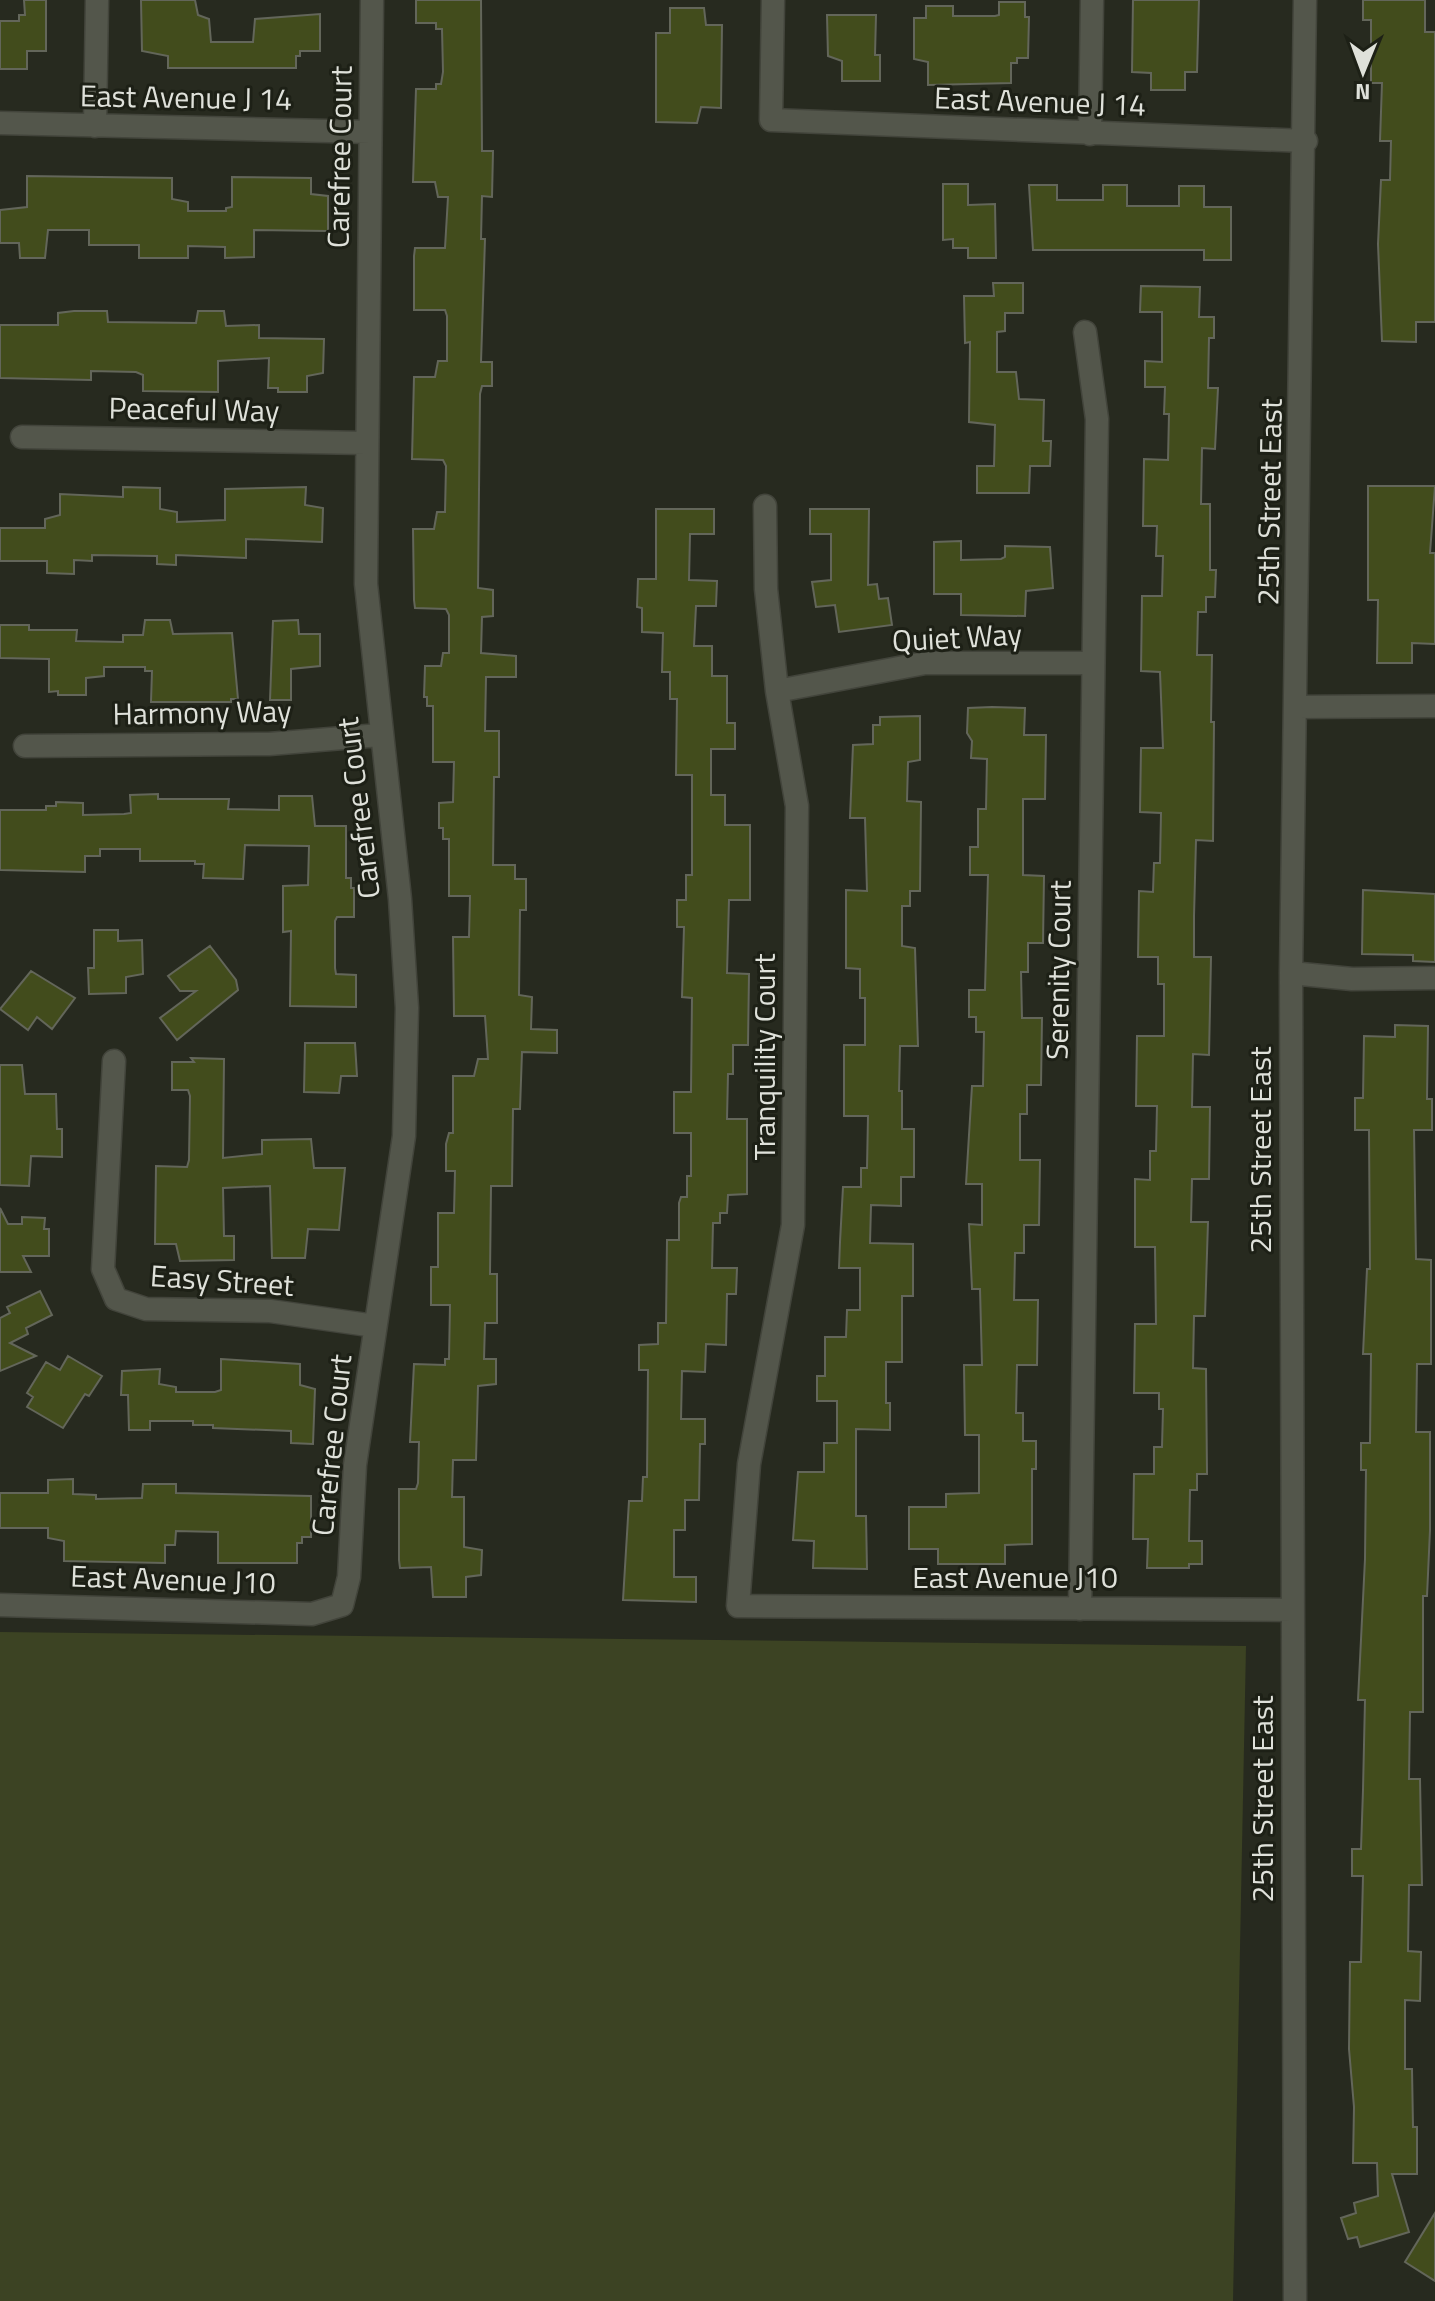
<svg xmlns="http://www.w3.org/2000/svg" width="1435" height="2301" font-family="'Titillium Web',sans-serif">
  <style>
    .green { fill: #3c4323 }
    .building { fill: #424c1c; stroke: #63665a; stroke-width: 2 }
    .lines { fill: none; stroke-linecap: round; stroke-linejoin: round }
    .minor-casing { stroke: #42443b; stroke-width: 25 }
    .minor { stroke: #53564b; stroke-width: 22 }
    .labels { text-anchor: middle; stroke-width: 6; stroke-linejoin: round; paint-order: stroke }
    .street-label { font-size: 30px; fill: #dfe1da; stroke: #1d2016 }
  </style>
  <rect width="100%" height="100%" fill="#272a1f"/>
  <!-- green -->
  <path class="green" d="M0,1632L1246,1646L1233,2301H0Z"/>
  <!-- building -->
  <path class="building" d="M24,0H46V51H27V69H0V21H19V15H25Z
    M141,0H195L198,15L209,19L211,42H253L255,19L320,14V51H300V56H296V68H168V56L142,51Z
    M416,0H481L482,151H493L492,197L482,196L481,239H485L481,362H492V386H482L480,394L478,588L493,590V616L482,617L481,653L516,656V677H486L485,731H499V777H494L493,865H515V879H526V910H520L519,995L532,997L531,1029L557,1030V1053L522,1052L520,1109H513L512,1186H491L490,1274H497V1323H485L484,1359H496V1384L478,1386L476,1460H453L452,1497H464V1547L482,1550L481,1575L466,1577V1597H433L431,1567L400,1568L399,1560V1489H416L418,1483L419,1442H410L414,1364L445,1365V1359H449L450,1305H431V1267H438V1213H454L455,1171H446V1144L449,1133H453V1076H474L478,1059H488L485,1016H454L453,937H469L470,896H449V839H443V828H439V803L453,802L454,762H433V706H427V697H424L425,666H441L443,653H449V615L446,609L415,608L414,600L413,529H434L437,512H445L446,466L443,460L412,459L414,377H435L438,361H447V316L445,310H414V256L415,248H445L448,197H438L435,182H413L416,89H436V84H441L443,72L442,29H436V23H416Z
    M1133,0H1199L1197,72H1185V90H1151V73L1132,72Z
    M1363,0H1425V32H1435V322H1416V342L1382,341L1378,244L1381,180H1390L1391,141H1380L1382,83H1371V20H1363Z
    M999,2H1025V17H1029L1028,58H1017V63H1011V83L928,85V62L914,59V18H926V6H953V16H995L999,15Z
    M670,8H704L706,25H722L721,108L701,107L697,123L656,122V33H670Z
    M827,15H876L875,55H880V81H842V61L828,56Z
    M27,176L172,178V199L188,202V211H226V208L232,207V177L311,178V194L328,196V231L254,230V257L225,258V247L188,246V258H139V245H89V230H48L45,258H20L19,243H0V210L27,207Z
    M943,184H968V205L995,204L996,258H968V248H953V239L943,240Z
    M1029,185H1057V200H1103V185H1127V206H1179V186H1204V207H1231V260H1204V250H1033Z
    M993,283H1023V313H1005V331L997,332V372H1016L1019,399L1044,400L1043,441H1051L1050,466H1030L1029,493H977V466H994L995,425L969,422L970,342L965,343L964,296H994Z
    M1141,286L1200,287L1199,317H1214V338H1209L1208,388H1218L1215,449L1202,448L1201,504H1210V570H1216L1215,597H1206V612H1198L1197,655H1212L1211,722H1214L1213,841L1196,840L1194,916V957H1211L1209,1055L1193,1054L1192,1107H1210L1209,1179H1192L1191,1222H1208L1205,1316H1194L1193,1368L1206,1369L1207,1474H1197V1490H1190L1189,1541H1202V1564H1189V1568H1147L1148,1539H1133L1134,1474H1154V1447H1162L1163,1409H1159V1393H1134L1135,1324H1156L1155,1247H1135V1179L1150,1180V1151H1156L1157,1106H1136L1137,1036H1164V984H1158V957H1138L1139,891L1153,892L1154,863H1160L1161,813L1140,812L1141,748H1163L1160,672L1141,671L1142,596H1162L1163,556H1156L1157,526H1143L1144,459L1168,460L1169,414H1164L1165,387H1145V361L1162,362V312H1140Z
    M74,311H107L108,322L196,323L198,311H224L226,326L259,325V338L324,339L323,373L307,376V392H278V388H268L269,358L218,361V392L143,391V375L136,372L91,371V380L0,378V325H58V313Z
    M1368,486H1435L1430,553H1435V644L1412,643V663H1377L1378,600H1368Z
    M123,487L160,488V509L177,512V522L225,520V489L306,487L305,505L323,508L322,542L246,539V558L176,555V565L157,564V556L92,555V561L74,560V574L47,573V561H0V528H45V519L60,515V494L123,497Z
    M656,509H714V534H690L689,580L717,581L716,606H696L694,646H712V676H727V723H735V749H711V795H725V825H750V900H729L727,973L749,974L748,1045H733V1074H728L727,1119H747V1194L728,1195L727,1213H720V1223H713L712,1268H737L736,1294H727L726,1345L706,1344L705,1372L682,1371L681,1419H705V1444H700L699,1500H685V1530H674V1577H696V1602L623,1600L629,1501H642L643,1477H647L648,1370H639V1345L658,1344V1323H666L667,1240H679V1203L681,1197H687V1176H691V1133H674V1092H691L692,998L682,997L684,927H677V900H686V875H692V775H676L677,699H670V672H662L663,633L642,632V608L637,607L638,579H656Z
    M810,509H869L868,585L877,584L879,599L888,598L892,625L839,632L835,605L816,607L812,582L831,580V534H810Z
    M961,541V560L1001,559L1005,557V546L1050,547L1053,588L1026,591L1025,616L961,615V594H934V542Z
    M145,620H170L173,634L232,633L238,699H231V702H151L152,671H145V667H104V676L86,678V695H58V691L49,692V659L0,658V625H29V630H77L76,641L123,642V635H143Z
    M298,620L299,634H320V666L291,669V700H270L273,621Z
    M992,707L1025,708L1024,735H1046L1045,799H1023V875L1044,876L1043,943H1028V972H1021L1022,1018H1042L1041,1085H1027V1114H1020V1160H1040L1039,1225H1024V1253H1015L1014,1300H1038L1037,1365H1017L1016,1413H1023V1441H1036V1469H1032V1544L1005,1545V1564H938V1549H909V1507H946V1494L979,1493V1435H965L964,1365H982L980,1289H972L969,1224L982,1225V1184H966L972,1086H983L984,1032H976V1017H969V990H985L988,875H970V847H978V809H986L987,759L971,758L972,741L967,733L968,708Z
    M920,716V760L908,762L907,801L921,802L920,891H910V906H902V946L915,948L918,1046H900L899,1091H902V1129H914V1177H901V1206L871,1205L870,1243L913,1244V1296H902V1362H886V1403H890V1430L856,1429V1516H866L867,1569L813,1568L814,1541L793,1540L798,1472H824V1443H837V1401H817V1376H825V1337H846L847,1310H860V1268H839L840,1242L843,1187H861V1168H867L868,1116H844V1045H865V998H860V969L846,968V890L867,891L865,818H850L853,745L873,744V725H880V717Z
    M158,794V799H229L228,809L279,810V796H312L315,826H346V878H351V888H354V917H337L335,921V968L336,974L356,975V1007L290,1006L291,931L283,932V886L308,885L309,846L245,845L243,879L203,878L204,864H195V861H140V849H100V856H85V872L0,870V810H46V806H56V802L83,803V815L124,814L131,813L130,795Z
    M1363,890L1435,894V962L1413,961V955L1362,954Z
    M94,930H118V941L142,940L143,974L126,977V993L89,994L88,968H94Z
    M210,946L236,980L238,990L177,1040L160,1018L196,991H180L168,976Z
    M31,971L75,998L52,1029L37,1017L28,1030L0,1009Z
    M1395,1025L1428,1026L1427,1099H1432V1130H1414L1416,1259L1431,1260V1364H1417L1416,1432H1430V1530L1427,1596H1423V1712H1410L1409,1779H1420L1422,1885H1409L1408,1951L1421,1952L1420,2001L1405,2000V2069H1412L1413,2127H1417V2174H1392L1409,2232L1360,2247L1357,2237L1348,2239L1341,2218L1356,2213L1354,2203L1378,2196L1377,2163H1353L1354,2107L1349,2049L1350,1962H1361L1363,1876H1352V1849H1361L1363,1790L1365,1700H1358L1365,1559L1366,1470H1361V1443H1370L1371,1354H1363L1367,1269H1370L1369,1130H1355V1098H1363L1364,1036L1395,1037Z
    M305,1043H355L357,1076H341L339,1093L304,1092Z
    M191,1058L224,1059L223,1158L262,1154V1140L311,1139L314,1168H345L339,1230L308,1229L305,1258H272L270,1186L223,1188L224,1236H234V1260L180,1261L176,1244H155L156,1166L187,1167L189,1160L190,1096L188,1090H172V1062H194Z
    M0,1065H22L25,1094H56L57,1129H62V1157L31,1156L29,1186L0,1185Z
    M0,1208L8,1224H22V1217L45,1218L44,1229H49V1256H23L31,1272H0Z
    M40,1291L52,1315L26,1328L28,1334L10,1343L36,1356L0,1371V1318L10,1313L7,1307Z
    M68,1356L102,1376L89,1396L85,1394L63,1428L27,1407L33,1397L27,1393L46,1362L60,1370Z
    M221,1359L300,1364V1385L315,1389L313,1444L291,1443V1431L213,1428V1425H193V1421H150V1430H129L128,1395H121L122,1371L160,1369L159,1384L176,1387V1392H215L221,1390Z
    M73,1479V1494L96,1495V1499L142,1498L143,1484H176V1493L311,1496V1537H302V1543H297V1563H218V1532L176,1531L175,1545H165V1563L64,1561V1541L48,1538V1528H0V1493H48V1480Z
    M1435,2213V2281L1405,2262Z"/>
  <g class="lines">
    <!-- minor casing -->
    <g class="minor-casing">
      <path id="minor" d="M773,0L771,120L1306,141
        M0,123L370,132
        M95,126L97,0
        M1090,134L1092,0
        M22,437L365,443
        M765,506L766,589L777,691L797,806L793,1225L749,1464L738,1606L1292,1610
        M777,691L925,663H1093
        M1297,707L1435,706
        M25,746L269,744L380,735
        M1291,973L1352,979L1435,978
        M114,1061L103,1269L116,1299L146,1309L270,1311L375,1326
        M0,1605L312,1614L342,1605L349,1577L355,1465L404,1136L407,1008L400,899L366,584L372,0
        M1080,1609L1097,419L1085,332
        M1295,2301L1291,973L1305,0"/>
    </g>
    <!-- minor -->
    <use href="#minor" class="minor"/>
  </g>
  <g class="labels">
    <!-- street labels -->
    <g class="street-label">
      <text transform="translate(186 98) rotate(1)" y="10">East Avenue J 14</text>
      <text transform="translate(1040 102) rotate(2)" y="10">East Avenue J 14</text>
      <text transform="translate(340 157) rotate(-89)" y="10">Carefree Court</text>
      <text transform="translate(194 410) rotate(1)" y="10">Peaceful Way</text>
      <text transform="translate(1270 502) rotate(-89)" y="10">25th Street East</text>
      <text transform="translate(957 638) rotate(-3)" y="10">Quiet Way</text>
      <text transform="translate(202 713) rotate(-1)" y="10">Harmony Way</text>
      <text transform="translate(359 808) rotate(-97)" y="10">Carefree Court</text>
      <text transform="translate(1059 970) rotate(-89)" y="10">Serenity Court</text>
      <text transform="translate(765 1057) rotate(-90)" y="10">Tranquility Court</text>
      <text transform="translate(1261 1150) rotate(-90)" y="10">25th Street East</text>
      <text transform="translate(222 1281) rotate(4)" y="10">Easy Street</text>
      <text transform="translate(332 1445) rotate(-84)" y="10">Carefree Court</text>
      <text x="1015" y="1588">East Avenue J10</text>
      <text transform="translate(173 1580) rotate(2)" y="10">East Avenue J10</text>
      <text transform="translate(1263 1799) rotate(-90)" y="10">25th Street East</text>
    </g>
  </g>
  <!-- north arrow -->
  <g transform="translate(1363 72) rotate(181)" stroke="#1d2016" stroke-width="6" paint-order="stroke">
  <path d="M0-6L14 30L0 20L-14 30Z" fill="#dfe1da"/>
  <text y="-12" font-size="22" font-weight="bold" text-anchor="middle" fill="#dfe1da">N</text>
  </g>
</svg>
